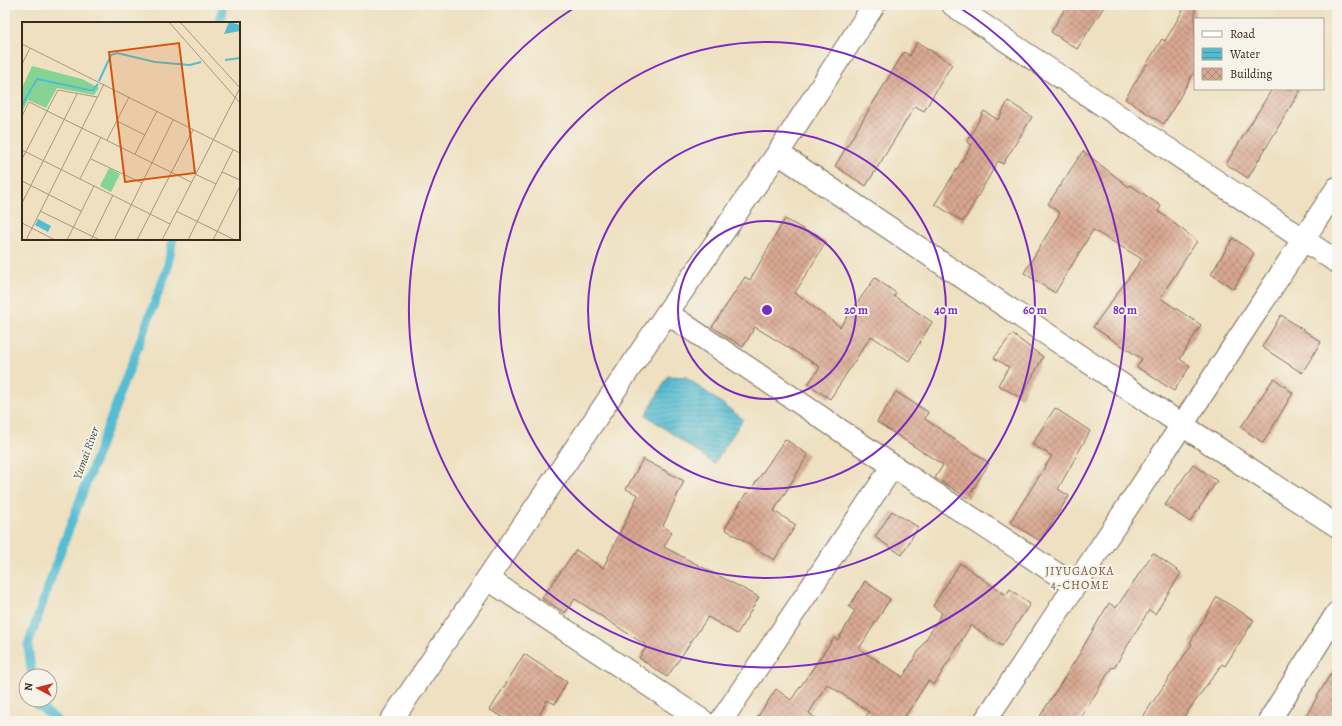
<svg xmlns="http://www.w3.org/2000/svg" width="1342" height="726" font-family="Alegreya,serif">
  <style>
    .water { fill: url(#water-rules); stroke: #487378 }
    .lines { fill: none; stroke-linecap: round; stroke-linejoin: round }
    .stream { stroke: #54bcd1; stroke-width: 9 }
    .building { fill: url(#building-cross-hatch) }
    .minor-casing { stroke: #7a6a57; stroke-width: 24 }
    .minor { stroke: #fff; stroke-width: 22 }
    .ring { fill: none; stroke: #7b2cbf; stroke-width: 2 }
    .labels { text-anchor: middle; stroke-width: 4; stroke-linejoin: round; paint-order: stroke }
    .water-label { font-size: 12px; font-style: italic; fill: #425654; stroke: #f7f3e8 }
    .neighbourhood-label { font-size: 12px; letter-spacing: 1px; fill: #725646; stroke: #f7f3e8 }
    .inset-river { fill: none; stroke: #54bcd1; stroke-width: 2 }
    .inset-road { fill: none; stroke: #a6977f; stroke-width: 1 }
    .view { fill: #d7540e; fill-opacity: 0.15; stroke: #d7540e; stroke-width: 2 }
    .inset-edge { fill: none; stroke: #3b2a1e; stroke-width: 2 }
    .centre { fill: #7b2cbf; stroke: #f7f3e8; stroke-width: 2 }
    .ring-label { font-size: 12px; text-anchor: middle; font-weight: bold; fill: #7b2cbf; stroke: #f7f3e8; stroke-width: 4; stroke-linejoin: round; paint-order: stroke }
  </style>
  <defs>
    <pattern id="water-rules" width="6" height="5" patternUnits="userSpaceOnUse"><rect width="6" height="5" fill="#54bcd1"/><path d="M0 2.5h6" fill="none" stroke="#4799a9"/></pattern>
    <pattern id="building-cross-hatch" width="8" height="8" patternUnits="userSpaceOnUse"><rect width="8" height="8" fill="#d8a791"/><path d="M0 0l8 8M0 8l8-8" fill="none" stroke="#b08876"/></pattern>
  </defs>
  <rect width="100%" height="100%" fill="#f7f3e8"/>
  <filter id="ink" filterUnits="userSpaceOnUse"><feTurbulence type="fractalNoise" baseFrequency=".025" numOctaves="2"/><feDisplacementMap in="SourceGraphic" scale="8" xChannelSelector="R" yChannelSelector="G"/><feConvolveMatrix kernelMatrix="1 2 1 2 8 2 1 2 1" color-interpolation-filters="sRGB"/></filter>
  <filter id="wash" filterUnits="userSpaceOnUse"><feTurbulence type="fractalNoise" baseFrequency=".012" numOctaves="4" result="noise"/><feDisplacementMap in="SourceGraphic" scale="16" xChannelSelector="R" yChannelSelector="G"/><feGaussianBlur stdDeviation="0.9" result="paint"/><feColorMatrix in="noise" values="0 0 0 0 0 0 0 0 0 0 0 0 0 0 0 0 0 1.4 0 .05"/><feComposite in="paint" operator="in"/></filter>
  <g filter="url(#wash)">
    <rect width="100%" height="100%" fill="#eee0c0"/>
    <!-- water -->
    <path class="water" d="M668,376L686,377L743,419L714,464L646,415Z"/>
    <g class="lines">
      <!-- stream -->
      <path class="stream" d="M220,23L223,5
        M32,676L28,645L60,553L167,270L173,239
        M36,700V704L58,721"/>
    </g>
    <g id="blocks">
      <!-- building -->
      <path class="building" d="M1067,5H1105L1077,49L1051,32Z
        M1186,5H1195V71L1164,124L1125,99L1162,39L1165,41Z
        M917,42L952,64L924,111L915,106L866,186L835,166L904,52L910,56Z
        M1272,89H1301L1248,178L1226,164Z
        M1008,101L1032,117L1003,164L998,161L963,222L935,204L972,145L967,142L984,111L998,120Z
        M1083,151L1129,187L1130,185L1161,206L1158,211L1197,241L1160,298L1201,325L1180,359L1190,366L1174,391L1137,367L1142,359L1093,327L1142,259L1093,230L1055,293L1024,273L1060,213L1048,204Z
        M785,219L826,242L795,293L840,327L875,278L896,293L894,296L932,322L909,361L871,336L830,399L808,384L820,367L755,327L743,347L712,327L745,277L750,280Z
        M1233,238L1254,253L1234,289L1211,274Z
        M1281,315L1321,342L1302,373L1262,347Z
        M1012,334L1043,357L1021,398L998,385L1009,367L994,358Z
        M1274,378L1293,393L1263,443L1241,427Z
        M896,392L928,412L925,419L989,463L968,498L935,478L943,465L877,422Z
        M1055,408L1090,431L1058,489L1069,496L1040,541L1010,522L1052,456L1032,444Z
        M785,439L808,455L774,511L796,525L774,560L725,529L746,493L748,494Z
        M643,459L684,481L663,526L672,532L664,547L759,597L737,634L708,617L667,677L639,658L647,646L575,599L565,613L542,598L576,550L603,568L638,495L626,489Z
        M1193,464L1217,481L1190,522L1165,505Z
        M892,511L918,527L902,555L875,537Z
        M1153,553L1181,573L1155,614L1149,610L1114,668L1112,667L1079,721H1037L1083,648V647L1109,603L1116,608Z
        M960,563L1006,595L1010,589L1030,604L1002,646L971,625L934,685L928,681L902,721H863L869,712L827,684L809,713L819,721H755L776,689L791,700L834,638L838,640L855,611L849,607L865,581L890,599L859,649L903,677L942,613L933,606Z
        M1217,597L1254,620L1225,666L1222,664L1181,721H1140L1192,644L1190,643Z
        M524,654L567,682L555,704L547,700L537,721H510L490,710Z
        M1337,663V721H1303Z"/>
    </g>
  </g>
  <g filter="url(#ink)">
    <use href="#blocks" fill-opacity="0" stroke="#7a6a57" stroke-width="1"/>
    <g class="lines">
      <!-- minor casing -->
      <g class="minor-casing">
        <path id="minor" d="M953,5L1337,262
          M778,153L1182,425L1337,526
          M667,313L893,466L1075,586
          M488,579L703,721
          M391,721L667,313L778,153L874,5
          M721,721L893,466
          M985,721L1182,425L1337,188
          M1269,721L1337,613"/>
      </g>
      <!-- minor -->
      <use href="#minor" class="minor"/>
    </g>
  </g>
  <!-- distance rings -->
  <g class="ring">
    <circle cx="767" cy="310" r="89"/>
    <circle cx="767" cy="310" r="179"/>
    <circle cx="767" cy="310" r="268"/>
    <path d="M957 6A358 358 0 1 1 577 6"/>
  </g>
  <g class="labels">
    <!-- water labels -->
    <g class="water-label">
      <text transform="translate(86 453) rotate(-70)" y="4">Yumai River</text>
    </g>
    <!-- neighbourhood labels -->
    <g class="neighbourhood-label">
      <text x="1080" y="575">JIYUGAOKA<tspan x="1080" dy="14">4-CHOME</tspan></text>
    </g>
  </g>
  <!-- overview -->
  <g transform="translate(22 22)">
    <rect width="218" height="218" fill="#eee0c0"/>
    <path d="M10,44L60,57L77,66L72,73L35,66L24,86L6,78L0,90V66ZM87,146L98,152L89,170L78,164Z" fill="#85d494"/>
    <path d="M207,0L218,3V9L202,12ZM16,197L29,204L26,210L13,203Z" fill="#54bcd1"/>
    <path class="inset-river" d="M203,38L218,36M77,59L89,33L95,31L133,40L168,43L179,40M0,83L15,57L67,68H71L76,62"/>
    <path class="inset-road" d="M147,0L218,81M158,0L218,66M0,22L218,131M0,42L8,26M0,94L7,80L169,160M95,99L123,113M85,118L107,75M0,128L148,202M113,132L135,89M0,137L36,68L75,75M69,137L120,161M200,150L218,158M173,152L194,162M58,157L79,115M0,159L59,189M0,181L55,72M18,189L78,218M154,189L213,218M0,201L33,218M4,218L82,62M45,218L72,164M69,218L91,173M92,218L151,98M115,218L171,108M140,218L218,66M166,218L211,128M191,218L218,164"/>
    <path class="view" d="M157,21L173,151L103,160L87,30Z"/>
    <rect width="218" height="218" class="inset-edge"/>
  </g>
  <circle cx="767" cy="310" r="6" class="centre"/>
  <g class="ring-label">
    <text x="856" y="314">20 m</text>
    <text x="946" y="314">40 m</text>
    <text x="1035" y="314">60 m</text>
    <text x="1125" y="314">80 m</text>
  </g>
  <!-- margin -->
  <rect width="1342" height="726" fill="none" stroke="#f7f3e8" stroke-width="20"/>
  <!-- legend -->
  <rect x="1194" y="18" width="130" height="72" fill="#f7f3e8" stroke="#aca397"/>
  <rect x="1202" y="31" width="20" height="6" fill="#ffffff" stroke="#aca397"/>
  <text x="1230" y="38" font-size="12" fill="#3b2a1e">Road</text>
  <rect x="1202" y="48" width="20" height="12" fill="url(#water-rules)" stroke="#aca397"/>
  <text x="1230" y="58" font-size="12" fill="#3b2a1e">Water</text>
  <rect x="1202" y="68" width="20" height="12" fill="url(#building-cross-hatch)" stroke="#aca397"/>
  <text x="1230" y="78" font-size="12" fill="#3b2a1e">Building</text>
  <!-- north arrow -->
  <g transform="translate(38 688) rotate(277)"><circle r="19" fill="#f7f3e8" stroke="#aca397"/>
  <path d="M0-3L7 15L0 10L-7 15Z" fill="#c8321e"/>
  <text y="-6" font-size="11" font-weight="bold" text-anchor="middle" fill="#3b2a1e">N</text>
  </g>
</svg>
